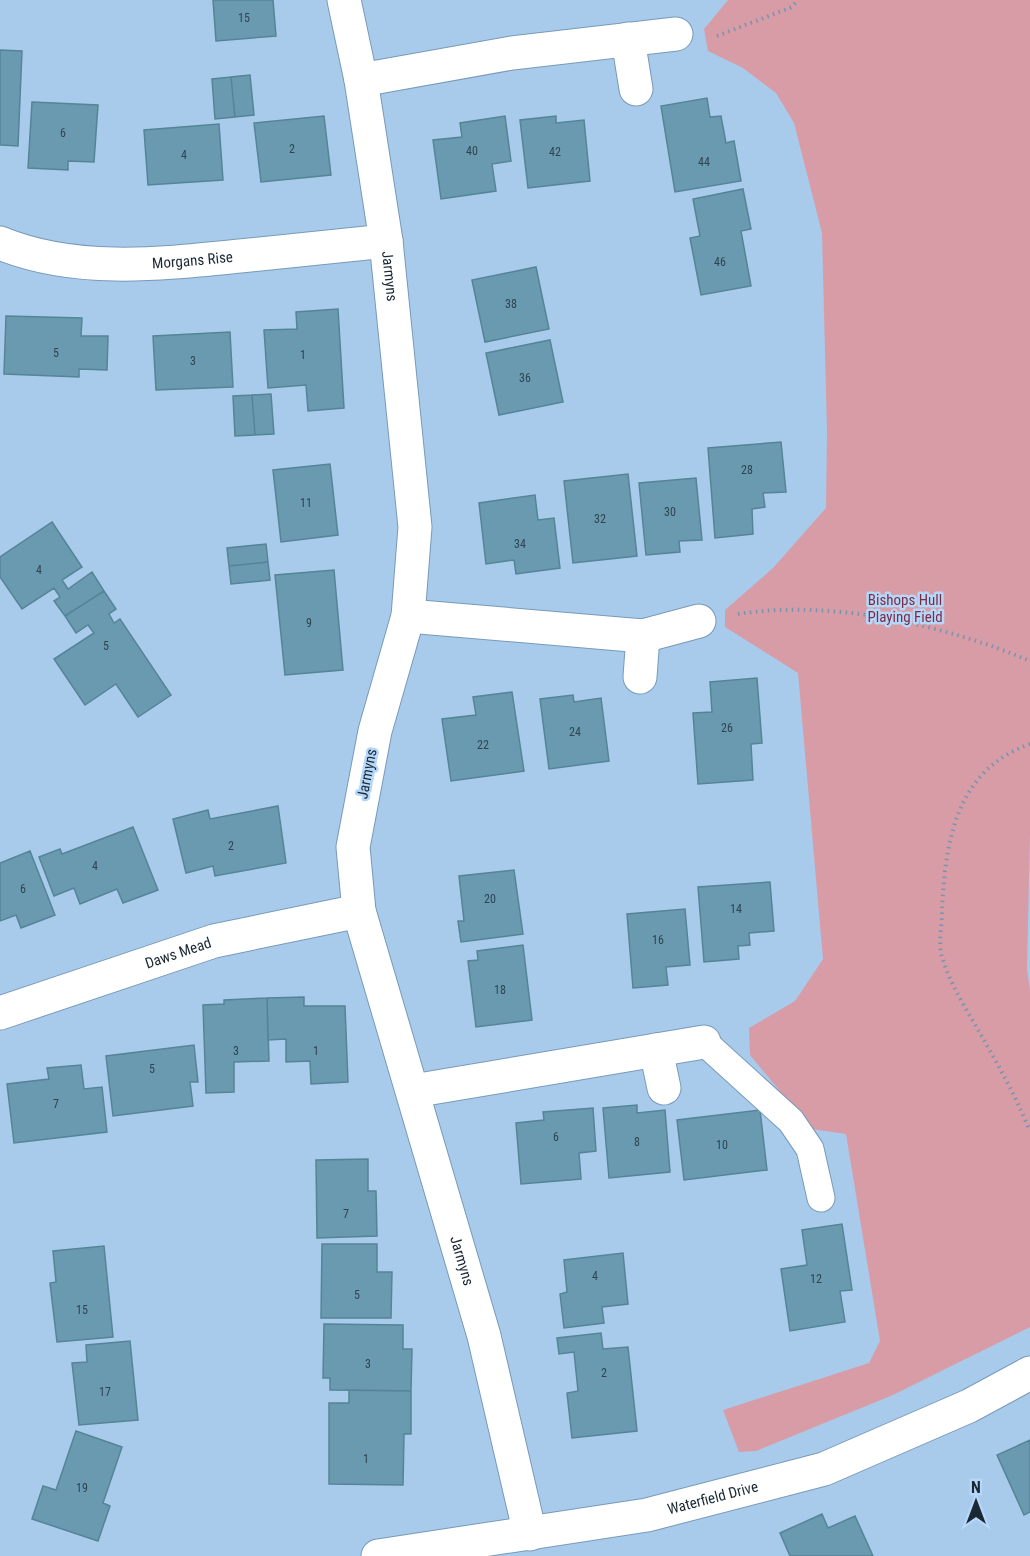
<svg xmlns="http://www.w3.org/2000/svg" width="1030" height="1556" font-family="'Roboto Condensed',sans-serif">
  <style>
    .green { fill: #d89ca7 }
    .building { fill: #6a9aaf; stroke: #558498; stroke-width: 1.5 }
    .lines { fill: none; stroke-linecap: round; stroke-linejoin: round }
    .service-casing { stroke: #789ab9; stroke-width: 29 }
    .minor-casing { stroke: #789ab9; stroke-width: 35 }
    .path { stroke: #7894ae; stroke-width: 4; stroke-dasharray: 1.5 4.5; stroke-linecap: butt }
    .service { stroke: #fff; stroke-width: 27 }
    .minor { stroke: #fff; stroke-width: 33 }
    .labels { text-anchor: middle; stroke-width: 5; stroke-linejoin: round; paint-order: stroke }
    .number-label { font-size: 12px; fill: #2e4453 }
    .street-label { font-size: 15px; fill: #1a2834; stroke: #b5d8fa }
    .park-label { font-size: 15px; fill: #7f2b43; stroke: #b5d8fa }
  </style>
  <rect width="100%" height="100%" fill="#a8cbec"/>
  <!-- green -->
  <path class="green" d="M728,0H1030V834L1027,969L1030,990V1327L893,1395L756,1451L739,1452L723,1410L869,1363L880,1341L846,1134L811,1129L750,1055L749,1028L795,1001L823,959L798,673L725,627V610L773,568L826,508L827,432L822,233L794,123L776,93L743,68L708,51L704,29Z"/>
  <!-- building -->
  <path class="building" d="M213,0H273L276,36L216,41Z
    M0,50L22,51L18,146L0,145Z
    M250,75L254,115L235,117L231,77Z
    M231,77L235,117L215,119L212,79Z
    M707,98L710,117L721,116L726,143L734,141L741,181L675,192L661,106Z
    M32,102L98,105L94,162L68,161V170L28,168Z
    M324,116L331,175L261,182L254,123Z
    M505,116L511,161L492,164L496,191L441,199L433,140L462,137L460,123Z
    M556,116V123L584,120L590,181L528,188L520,120Z
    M219,124L223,180L148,185L144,130Z
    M743,189L751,229L741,231L751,286L701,295L690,238L700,236L693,199Z
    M536,267L549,329L485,342L472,280Z
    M338,309L344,408L308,411L306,385L268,388L264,330L297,329L296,312Z
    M6,316L82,318L81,336H108L107,370L79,369V377L4,374Z
    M230,332L233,387L156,390L153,336Z
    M550,340L563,402L499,415L486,353Z
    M271,394L274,434L255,435L252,395Z
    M252,395L255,435L235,436L233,396Z
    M781,442L786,492L763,493L765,507L752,509L753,534L715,538L708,448Z
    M330,464L338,535L281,542L273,470Z
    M628,474L637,556L573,563L564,481Z
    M696,478L702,540L679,541L680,552L646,555L639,483Z
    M535,495L538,520L554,518L560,568L516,574L514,560L486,564L479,503Z
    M52,522L82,567L62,580L68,589L92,572L104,591L65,616L54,601L60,597L54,588L22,609L0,577V557Z
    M266,544L268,562L229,566L227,548Z
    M268,562L270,580L231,584L229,566Z
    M334,570L343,670L285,675L275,575Z
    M104,591L116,609L109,614L114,623L120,619L171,695L138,717L116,684L85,705L54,659L94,633L88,625L76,633L65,616Z
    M757,678L762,743L751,744L753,780L698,784L693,713L712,712L710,682Z
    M512,692L524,771L451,781L442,719L476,715L473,697Z
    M573,695L574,702L601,698L609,761L549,769L540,699Z
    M278,806L286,863L215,876L213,866L186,873L173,819L208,810L210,819Z
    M133,827L158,890L123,903L117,889L80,904L74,888L54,896L39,857L60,849L62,854Z
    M30,851L55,915L21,928L16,915L0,921V863Z
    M514,870L523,934L461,942L458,921H464L459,876Z
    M770,882L774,931L749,933L750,945L738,946L739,959L704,962L698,887Z
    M685,909L690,965L666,967L668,985L633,988L627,914Z
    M523,945L532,1020L476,1027L468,961L478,960L477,951Z
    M304,997V1006H345L348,1082L311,1084L310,1061L286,1062V1039L268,1040L267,998Z
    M267,998L269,1061L234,1062V1092L206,1093L203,1005L224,1004V1000Z
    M194,1045L198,1082H190L193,1106L113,1116L106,1056Z
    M81,1065L84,1089L102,1087L107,1132L14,1143L7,1084L49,1079L47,1068Z
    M637,1105V1113L665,1110L670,1172L609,1178L603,1108Z
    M593,1108L596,1151L579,1153L581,1179L521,1184L516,1123L544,1120L543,1112Z
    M760,1110L767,1170L684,1180L677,1120Z
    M368,1159V1191H376L377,1236L317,1238L316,1160Z
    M842,1224L852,1290L840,1291L845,1322L790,1331L781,1269L807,1265L802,1230Z
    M322,1244H377V1272H392L391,1318H321Z
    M104,1246L113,1337L57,1342L50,1283L56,1282L53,1251Z
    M623,1253L628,1304L602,1307L604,1323L564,1328L560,1294L567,1292L564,1260Z
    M324,1324L403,1325V1349H412L411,1391L330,1390V1378H323Z
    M601,1333L603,1349L628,1347L637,1431L572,1438L567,1393L578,1391L574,1352L559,1354L557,1338Z
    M130,1341L138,1420L79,1425L72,1363L87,1362L86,1345Z
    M349,1390L411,1391V1434H404L403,1485L329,1484V1403H349Z
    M76,1431L122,1447L103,1503L110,1506L98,1541L32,1519L43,1486L56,1490Z
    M1030,1440V1512L1024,1515L997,1455Z
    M822,1514L828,1528L855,1516L873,1556H790L780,1533Z"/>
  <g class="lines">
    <!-- service casing -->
    <g class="service-casing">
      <path id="service" d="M704,1042L791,1121L810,1149L821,1198"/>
    </g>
    <!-- minor casing -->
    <g class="minor-casing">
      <g id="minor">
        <path id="s1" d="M344,0L361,80L386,241L415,527L408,616L375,731L353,847L359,911L484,1336L530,1534"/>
        <path d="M628,39L636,89"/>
        <path d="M361,80L512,53L676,34"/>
        <path id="s2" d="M0,243C75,274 161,264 240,256C289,251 338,246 386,241"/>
        <path d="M408,616L643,636L699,621"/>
        <path d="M640,677L643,636"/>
        <path id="s3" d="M0,1013L214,941L359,911"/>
        <path d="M656,1050L664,1088"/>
        <path d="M413,1091L704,1042"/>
        <path id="s4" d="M378,1556L647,1515L824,1469L969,1406L1030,1373"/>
      </g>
    </g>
    <!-- path -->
    <path class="path" d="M717,36L792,7L798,0
      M738,614C831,599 945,625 1030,661
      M1030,744C956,770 945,841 942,912C942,925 938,944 942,957C951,987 970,1015 985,1042C1002,1071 1017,1100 1030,1131"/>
    <!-- service -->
    <use href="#service" class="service"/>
    <!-- minor -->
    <use href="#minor" class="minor"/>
  </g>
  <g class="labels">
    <!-- number labels -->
    <g class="number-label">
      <text x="244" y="22">15</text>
      <text x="63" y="137">6</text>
      <text x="292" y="153">2</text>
      <text x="472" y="155">40</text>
      <text x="555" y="156">42</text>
      <text x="184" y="159">4</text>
      <text x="704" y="166">44</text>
      <text x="720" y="266">46</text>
      <text x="511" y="308">38</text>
      <text x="56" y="357">5</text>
      <text x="303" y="359">1</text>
      <text x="193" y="365">3</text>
      <text x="525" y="382">36</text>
      <text x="747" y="474">28</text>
      <text x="306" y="507">11</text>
      <text x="670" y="516">30</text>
      <text x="600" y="523">32</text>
      <text x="520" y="548">34</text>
      <text x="39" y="574">4</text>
      <text x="309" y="627">9</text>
      <text x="106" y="650">5</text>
      <text x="727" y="732">26</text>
      <text x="575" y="736">24</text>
      <text x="483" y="749">22</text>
      <text x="231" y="850">2</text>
      <text x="95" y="870">4</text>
      <text x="23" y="893">6</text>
      <text x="490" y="903">20</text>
      <text x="736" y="913">14</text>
      <text x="658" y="944">16</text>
      <text x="500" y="994">18</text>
      <text x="236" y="1055">3</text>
      <text x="316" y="1055">1</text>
      <text x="152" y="1073">5</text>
      <text x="56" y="1108">7</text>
      <text x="556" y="1141">6</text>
      <text x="637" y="1146">8</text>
      <text x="722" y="1149">10</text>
      <text x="346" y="1218">7</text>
      <text x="595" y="1280">4</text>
      <text x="816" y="1283">12</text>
      <text x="357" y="1299">5</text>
      <text x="82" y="1314">15</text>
      <text x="368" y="1368">3</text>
      <text x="604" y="1377">2</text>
      <text x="105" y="1396">17</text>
      <text x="366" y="1463">1</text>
      <text x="82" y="1492">19</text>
    </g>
    <!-- street labels -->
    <g class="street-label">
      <text dy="5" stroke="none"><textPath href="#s2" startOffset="195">Morgans Rise</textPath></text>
      <text dy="5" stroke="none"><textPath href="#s1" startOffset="280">Jarmyns</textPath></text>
      <text transform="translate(367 774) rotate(-79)" y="5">Jarmyns</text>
      <text dy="5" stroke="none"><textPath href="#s3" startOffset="188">Daws Mead</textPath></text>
      <text dy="5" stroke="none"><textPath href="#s1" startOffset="1288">Jarmyns</textPath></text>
      <text dy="5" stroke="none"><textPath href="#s4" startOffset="340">Waterfield Drive</textPath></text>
    </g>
    <!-- park labels -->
    <g class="park-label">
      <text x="905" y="605">Bishops Hull<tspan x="905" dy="17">Playing Field</tspan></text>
    </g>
  </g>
  <!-- north arrow -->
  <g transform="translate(976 1502)" stroke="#b5d8fa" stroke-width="4.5" paint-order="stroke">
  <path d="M0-4.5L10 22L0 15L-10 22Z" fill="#1a2834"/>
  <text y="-9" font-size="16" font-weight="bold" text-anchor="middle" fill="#1a2834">N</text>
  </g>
</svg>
